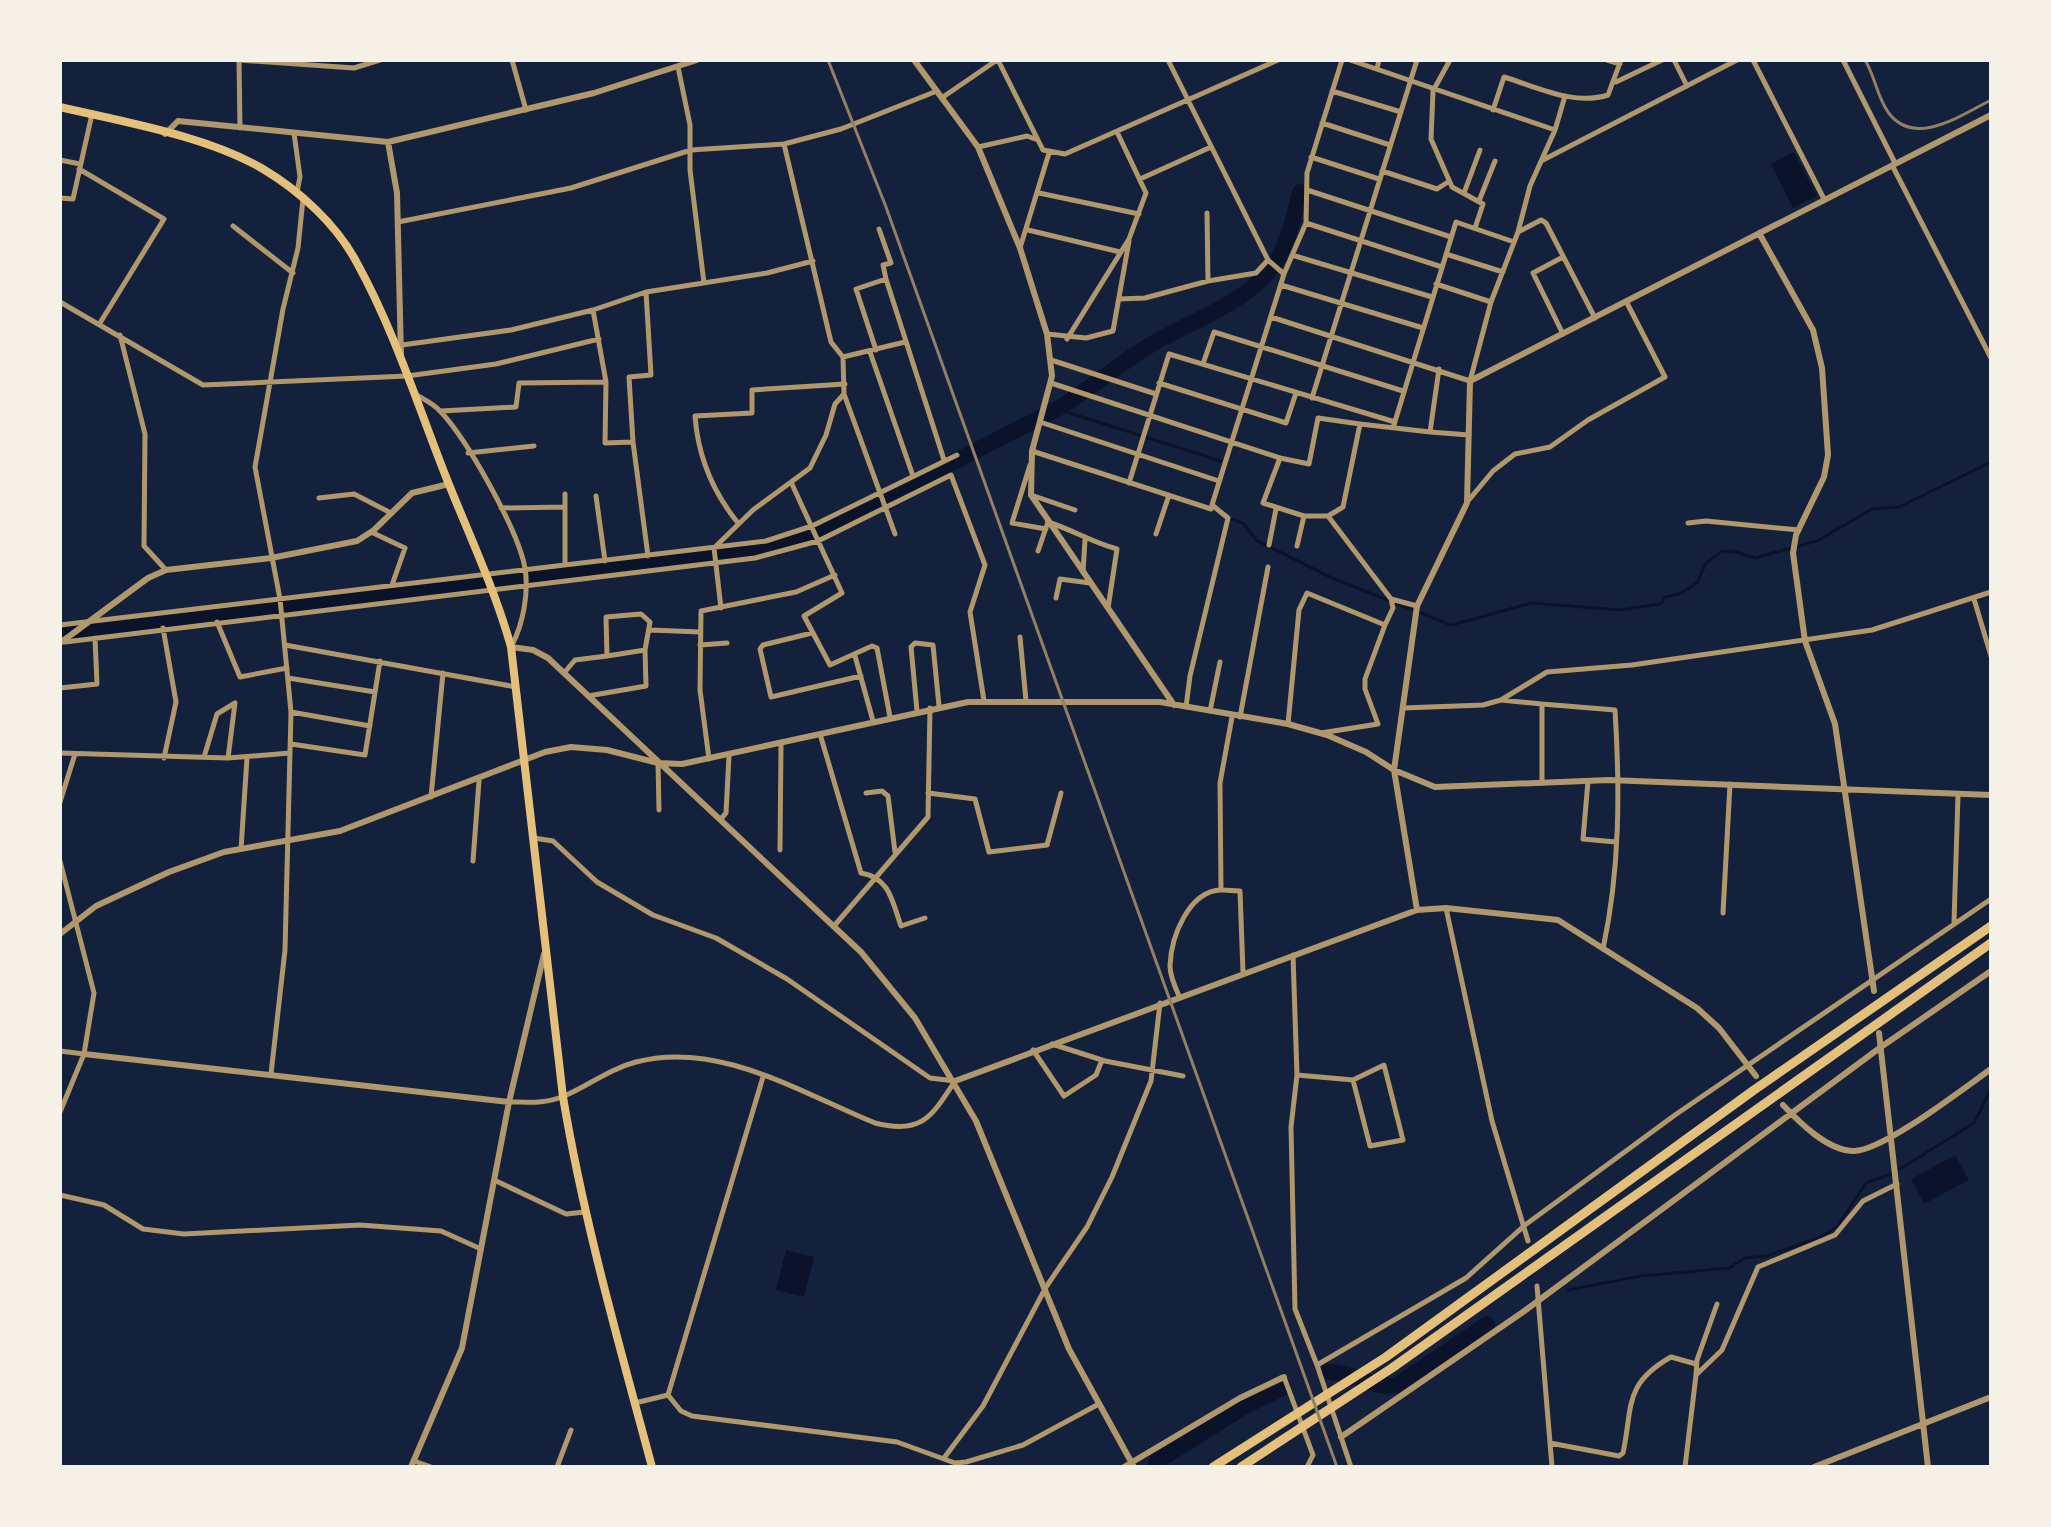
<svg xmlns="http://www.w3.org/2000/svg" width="2051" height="1527" font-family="'Asap Condensed',sans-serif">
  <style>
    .water { fill: #0b132b }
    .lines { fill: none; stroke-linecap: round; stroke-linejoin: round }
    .stream { stroke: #0b132b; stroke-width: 3 }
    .river { stroke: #0b132b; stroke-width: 16 }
    .minor { stroke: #b1986c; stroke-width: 5 }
    .tertiary { stroke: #b1986c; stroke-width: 6 }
    .primary { stroke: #e5c07b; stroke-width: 8 }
    .motorway { stroke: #e5c07b; stroke-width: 9 }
    .rail { stroke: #918062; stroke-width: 3 }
  </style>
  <rect width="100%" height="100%" fill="#14213d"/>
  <!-- water -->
  <path class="water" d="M1794,152L1817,196L1793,208L1771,164Z
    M1955,1155L1969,1180L1924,1204L1911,1179Z
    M786,1250L814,1257L804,1297L776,1290Z"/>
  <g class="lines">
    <!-- stream -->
    <path class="stream" d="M1057,409L1221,461
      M1232,519L1243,523L1256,540L1332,578L1451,625L1532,603L1621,610L1661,604L1665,597L1679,594L1697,583L1706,563L1721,552L1733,551L1755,558L1817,541L1872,509L1899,507L1991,462
      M1900,1169L1974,1123L1991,1089
      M1568,1290L1641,1276L1729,1268L1745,1258L1767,1256L1821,1237L1837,1227L1866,1183L1891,1174"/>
    <!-- river -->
    <path class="river" d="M60,633L761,550L810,536L1057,409C1089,390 1117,365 1149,346C1185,324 1235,307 1265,276C1286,253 1293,221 1300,192
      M1328,1372C1353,1371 1373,1390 1397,1385L1487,1324
      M1156,1462L1247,1405L1283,1388"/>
    <!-- minor -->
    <path class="minor" d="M512,60L526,110
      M998,60L1038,140
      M1168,60L1268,260L1284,274
      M1350,60L1555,130
      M1450,60L1433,91L1431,139L1452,187L1483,204L1475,228
      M1607,60L1620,64
      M1674,60L1687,86
      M1753,60L1824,199
      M1843,60L1895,163
      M678,67L690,125V170L704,283
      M1377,69L1379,60
      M1616,82L1662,60
      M1332,91L1401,112
      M943,97L997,60
      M1493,110L1504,77C1537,87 1574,106 1608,95L1621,60
      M1322,123L1390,145
      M240,128L239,60L354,68L380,60
      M294,133L300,177L297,192
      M978,147L1027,136L1038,140L1043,150L1065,154L1278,60
      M1311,157L1379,179
      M60,160L80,164
      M1543,160L1737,60
      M1892,165L1991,358
      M79,169L164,219L100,323
      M1382,171L1437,189L1448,182
      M1140,179L1211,147
      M1307,190L1451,237
      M1039,193L1139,214
      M1464,193L1480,150
      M60,198L73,199L92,114
      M1479,201L1495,161
      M1207,213L1208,281
      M398,222L571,188L691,150L784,144L841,129L937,91
      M1306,223L1442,267
      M233,226L293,273
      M879,229L891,263L883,265L886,279
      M1028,230L1120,252
      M1518,232L1541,220L1546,223L1595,318
      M1020,248L1049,153
      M1446,254L1503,272
      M1292,255L1432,297
      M1436,284L1491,302
      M1281,285L1423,328
      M646,292L651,375L629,377L633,442L648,556
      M1119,299L1145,298L1208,281L1256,273L1268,260
      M60,302L203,385L407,376L496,364L599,339
      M593,310L606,382L605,443L633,442
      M1271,317L1470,381L1491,302L1518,232L1530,186L1555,130L1565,96
      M1047,334L1086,338L1113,331L1129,241
      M1563,334L1533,273L1563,257
      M120,335L145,434L144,546L166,570
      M1067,339L1129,239L1146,193L1118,134
      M402,345L511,330L593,310L646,292L767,273L813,261
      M876,350L856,289L886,279L944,460
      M870,352L913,476
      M843,357L905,342
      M1051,360L1156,394
      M1203,364L1214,332L1403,391
      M1051,383L1280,458L1263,503L1304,516H1328L1391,599L1417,606
      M1159,383L1286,423L1296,393
      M415,394C423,399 434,404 440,411C467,439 518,530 525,568C529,593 523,624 512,645
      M844,394L895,534
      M1312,398L1417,60
      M441,411L516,407L519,383L606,382
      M1040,422L1219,481
      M1393,428L1456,222L1514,242
      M1430,432L1469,435
      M1032,451L1211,509L1212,505L1228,518L1190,676L1186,707
      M468,453L534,446
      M1280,458L1309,464L1318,418L1360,424
      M1030,465L1012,523L1046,529
      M791,482L842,593L804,616L830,665L872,646L877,648L890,717
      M1129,483L1169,354L1395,422
      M1031,495L1075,510
      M596,496L605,561
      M319,498L354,494L391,513
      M1468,501L1493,471L1515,454L1550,447L1588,420L1665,377L1626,301
      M1212,505L1284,274L1306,223L1307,173L1342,60
      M501,508L563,507
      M1328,516L1343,507L1360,424L1430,432L1439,369
      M738,523C712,491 698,457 695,416L752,413V390L845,384
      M1688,523L1706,521L1799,530
      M371,532L405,548L392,585
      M1156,534L1169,495
      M1269,545L1276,509
      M1297,546L1304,516
      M1038,551L1048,522C1073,530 1091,542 1117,549L1108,608
      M565,565V494
      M1083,572L1085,540
      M1056,598L1060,579L1090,583
      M1974,599L1991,656
      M721,608L714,548L753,510L810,468L826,435L835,404L844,394L843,357L831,342L784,144
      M217,622L240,677L287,668
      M60,625L766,541L812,526L957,455
      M163,628L176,702L164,758
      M650,630L700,632
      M812,633L763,645L760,649L771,697L861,676
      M1020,637L1026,701
      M65,642L755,558L818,541L951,475L985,565L970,612L984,701
      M285,645L516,687
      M700,645L727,643
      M855,656L873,721
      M564,673L575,660L607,656
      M288,678L375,692
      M60,688L97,684L95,638
      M588,696L646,686L645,650L650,622L641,614L606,617L607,656L645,650
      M1501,700L1542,704V783
      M1542,704L1615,710C1620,790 1620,870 1603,949
      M1403,708L1483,705L1501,700L1547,672L1632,665L1872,630L1991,592
      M917,711L911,647L915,643L933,645L939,706
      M1210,711L1220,662
      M291,712L370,726
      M1240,717L1268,567
      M1288,724L1299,610L1307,593L1385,625L1393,608L1391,599
      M1321,733L1378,724L1365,689V679L1385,625
      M820,734L861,873C890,878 892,901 901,926L925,918
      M291,744L365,755L380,661
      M60,753L228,758L290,753
      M204,757L217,714L235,703L228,758
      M709,759L700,690L701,611L796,592L835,575
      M658,763L659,810
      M1588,781L1583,839L1616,842
      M866,793L882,791L888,796L895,852
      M928,793L975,799L989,852L1047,845L1061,793
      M431,797L443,673
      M60,802L75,754
      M720,820L726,813L729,756
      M241,849L247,758
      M780,850L781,745
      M60,861L94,993L84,1054L60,1112
      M473,861L479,781
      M1222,890L1240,891L1243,972
      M1446,908L1492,1121L1528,1241
      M1723,913L1730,784
      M1954,922L1958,795
      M834,926L928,817L930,708
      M1293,955L1297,1075L1291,1127L1295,1309L1317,1365
      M1179,996C1175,987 1170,976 1170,966C1171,936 1189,891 1221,890L1220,783L1232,717
      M1052,1044L1105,1061L1183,1076
      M1033,1050L1064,1096L1096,1075L1102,1060
      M60,1051L84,1054
      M271,1074L285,950L291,712L280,599L255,467L283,309L298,248L303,199
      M1297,1075L1353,1080L1384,1065L1403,1140L1370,1146L1353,1080
      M509,1102C528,1102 546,1104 564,1096C588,1086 609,1069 636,1062C718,1040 801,1093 875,1123C922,1135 932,1116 955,1081L930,1078L787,979L716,938L653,915L597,882L553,841L534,838
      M494,1180L566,1214L585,1212
      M60,1195L104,1205L143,1229L184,1234L360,1225L441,1231L481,1249
      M1537,1286L1552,1467
      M1696,1375L1697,1360L1717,1304
      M1284,1377L1313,1455L1307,1467
      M668,1395L681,1411L692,1416L897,1442L955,1463L966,1462L1023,1445L1097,1405
      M635,1403L668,1395L763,1077
      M1550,1443L1619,1456L1623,1453C1633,1407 1623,1384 1671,1357L1696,1364
      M944,1458L983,1406L1046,1287L1087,1227L1112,1177L1151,1081L1160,1003
      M414,1461L431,1467
      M557,1467L571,1430
      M1351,1467L1317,1365L1466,1278L1525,1225L1675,1115L1991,899
      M1685,1467L1696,1375L1722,1350L1758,1267L1835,1235L1863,1201L1897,1184"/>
    <!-- tertiary -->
    <path class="tertiary" d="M914,60L978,147L1020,248L1047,334L1052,376L1032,451L1031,495L1174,705
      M165,134L178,121L388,142L594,93L697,60
      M388,142L397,193L401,356
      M1759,233L1813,330L1822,368L1828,455L1824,477L1796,535L1793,553L1805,641L1835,724L1874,991
      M60,643L148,578L166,570L271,558L357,541L374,530L412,493L449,484
      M511,647L533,650L548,658L861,952L915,1018L976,1121L1069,1349L1134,1467
      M60,934L96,906L169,872L224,852L340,831L545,752L571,747L607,750L658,763L682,764L968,702H1160L1288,724L1327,735L1366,752L1394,770L1417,606L1467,503L1470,381L1991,115
      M1879,1033L1928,1467
      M84,1054L509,1102
      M1756,1076L1719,1028L1697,1008L1558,920L1446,908L1417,910L1394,770L1435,787L1609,780L1991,795
      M955,1081L1417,910
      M1783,1105C1800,1123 1828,1151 1854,1151C1883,1151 1964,1088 1991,1069
      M1341,1437L1523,1312L1881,1047L1991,971
      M411,1467L462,1348L509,1102L544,954
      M1124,1467L1240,1398L1284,1377
      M1814,1467L1991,1397"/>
    <!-- primary -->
    <path class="primary" d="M60,107C124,122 207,136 263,169C300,191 337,225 357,263C395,332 419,409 448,482C470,537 495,590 511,647L563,1097C584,1222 619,1344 652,1467"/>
    <!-- motorway -->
    <path class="motorway" d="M1213,1467L1386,1357L1754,1090L1991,926
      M1241,1467L1392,1368L1991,943"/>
    <!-- rail -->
    <path class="rail" d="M828,60L886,207L1337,1467
      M1865,60C1875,76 1877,97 1888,112C1914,149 1963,114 1991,100"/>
  </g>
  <!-- border -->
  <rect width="2051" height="1527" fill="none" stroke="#f6f1e7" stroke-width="124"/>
</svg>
